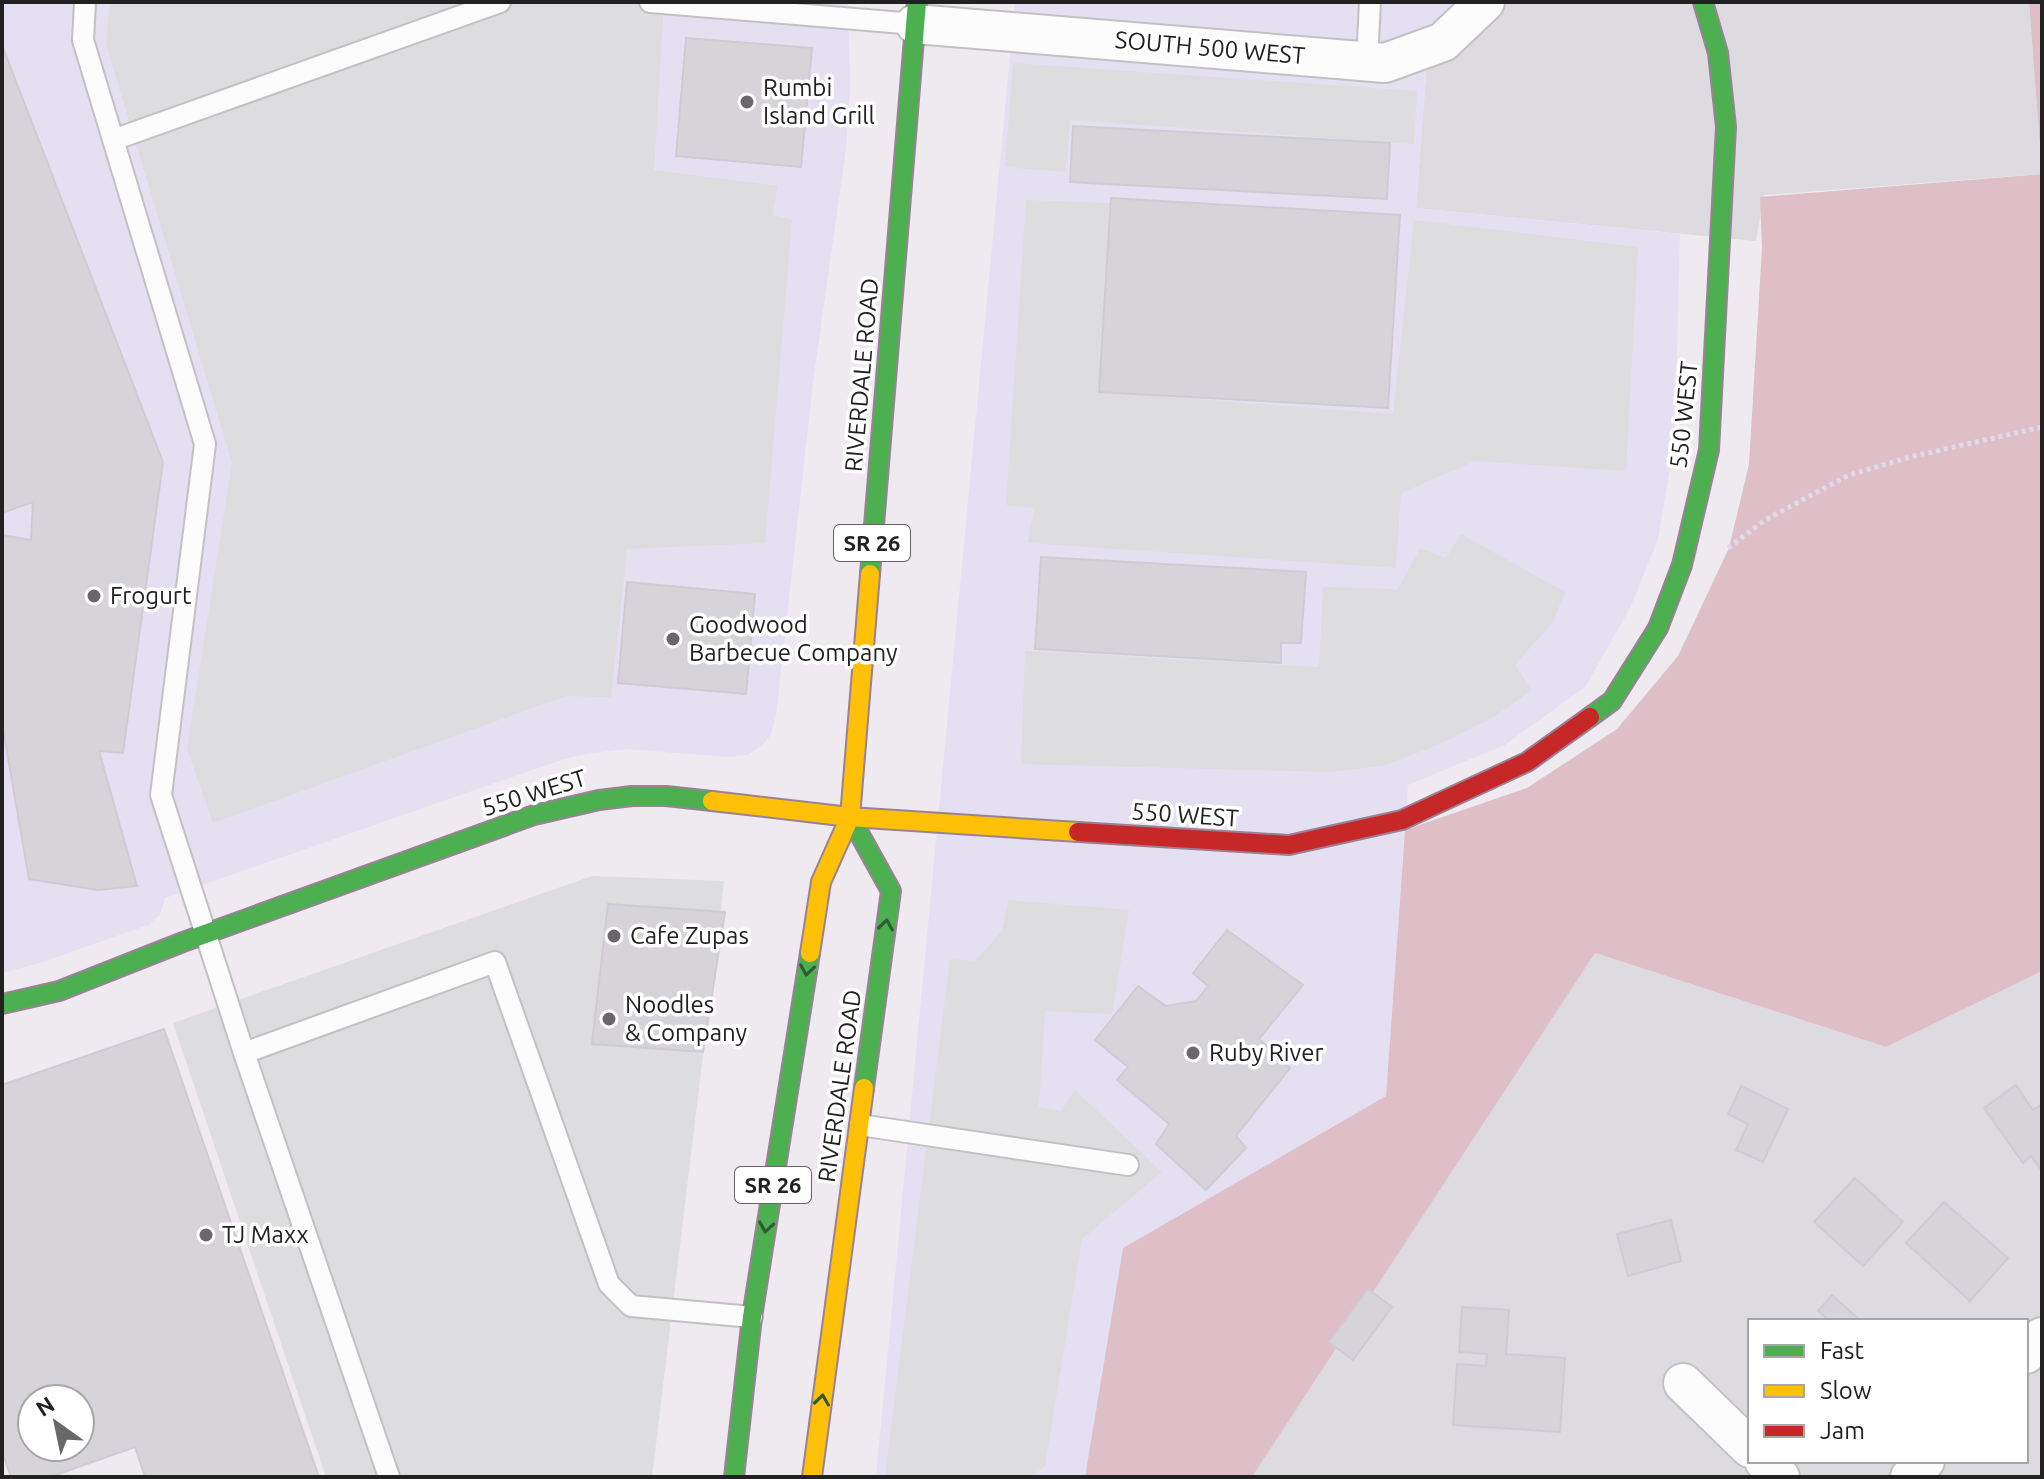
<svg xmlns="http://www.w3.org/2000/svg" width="2044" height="1479" font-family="Ubuntu,sans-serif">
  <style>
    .residential { fill: #dddbdf; fill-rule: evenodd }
    .commercial { fill: #e4e0f1 }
    .forest { fill: #debfc7 }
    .parking { fill: #dddcde }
    .building { fill: #d6d4d8; stroke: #d0cbd3; stroke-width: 2; fill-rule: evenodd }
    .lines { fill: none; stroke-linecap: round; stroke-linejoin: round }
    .lane-casing { stroke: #c2c0c3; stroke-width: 24 }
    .street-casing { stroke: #c2c0c3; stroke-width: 42 }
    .fast-casing { stroke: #9a8196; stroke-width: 22 }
    .slow-casing { stroke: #9a8196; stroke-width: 22 }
    .jam-casing { stroke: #9a8196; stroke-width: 22 }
    .path { stroke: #dfdbec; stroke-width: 5; stroke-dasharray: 4 4; stroke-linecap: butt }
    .lane { stroke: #fcfcfd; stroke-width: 20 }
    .street { stroke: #fcfcfd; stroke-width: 38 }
    .fast { stroke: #4caf50; stroke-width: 18 }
    .slow { stroke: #ffc107; stroke-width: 18 }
    .jam { stroke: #c62828; stroke-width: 18 }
    .oneway { stroke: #325a34 }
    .poi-dot { fill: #696769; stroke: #fff; stroke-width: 3 }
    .labels { text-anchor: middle; stroke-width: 7; stroke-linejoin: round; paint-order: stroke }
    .shield { fill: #fff; stroke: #646464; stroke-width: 2 }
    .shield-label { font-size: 22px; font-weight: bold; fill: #212121 }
    .street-label { font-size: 24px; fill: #212121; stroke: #fff }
    .poi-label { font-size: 24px; fill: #212121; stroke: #fff; text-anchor: start }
  </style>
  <rect width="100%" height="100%" fill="#eeeaf0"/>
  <!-- residential -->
  <path class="residential" d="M1461,2H2029L2042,174L1764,195L1756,241L1416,208L1429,33Z
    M1595,953L1886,1047L2042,971V1477H1252ZM1750,1321H2026V1461H1750Z"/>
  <!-- commercial -->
  <path class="commercial" d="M2,2H848L850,88L846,149L813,383L776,716L771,734L763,745L747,755L726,757L628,749L591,753L564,759L165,898L160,915L148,925L40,963L2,973Z
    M1015,2H1461L1429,33L1416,208L1680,234L1675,440L1658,539L1631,606L1586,686L1505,745L1408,785L1386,1096L1123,1248L1085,1477H876Z"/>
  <!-- forest -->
  <path class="forest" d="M2029,2H2042V971L1886,1047L1595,953L1252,1477H1085L1123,1248L1386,1096L1405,830L1527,788L1617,729L1678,656L1729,548L1749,464L1762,248L1760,197L2042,174Z"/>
  <!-- parking -->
  <path class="parking" d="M110,2H664L654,170L778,186L772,215L792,220L765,543L627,549L611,697L566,696L213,823L187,749L232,463L106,44Z
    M1013,63L1417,91L1414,144L1070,120L1066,172L1005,167Z
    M1026,200L1136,204L1130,394L1393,414L1414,220L1638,247L1626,471L1475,461L1401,493L1396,568L1028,543L1034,508L1006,505Z
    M1461,534L1565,592L1553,622L1515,665L1532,690L1494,717L1440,744L1386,765L1331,772L1021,764L1025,651L1319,667L1323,587L1398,589L1420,548L1446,558Z
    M592,876L724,881L652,1477H326L173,1023Z
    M1008,900L1129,910L1112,1014L1045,1011L1039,1107L1061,1111L1075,1090L1162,1172L1082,1239L1045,1466L1031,1477H885L950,959L975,961L1002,931Z"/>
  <!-- building -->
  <path class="building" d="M686,38L812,48L801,167L676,156Z
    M2,45L163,462L123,753L99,751L137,886L98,890L29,879L4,735H2V535L31,540L33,502L2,513Z
    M1073,126L1390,143L1387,199L1070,182Z
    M1111,198L1400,215L1388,408L1099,392Z
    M1041,557L1306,572L1301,643H1281V663L1035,649Z
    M627,582L755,594L746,694L618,683Z
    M608,904L725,912L703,1052L592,1044Z
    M1227,930L1303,985L1259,1039L1290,1068L1236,1136L1246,1148L1206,1190L1156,1144L1169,1124L1117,1080L1128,1067L1095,1040L1138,986L1166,1006L1196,1001L1208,986L1193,973Z
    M164,1029L319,1477H145L135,1447L50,1477H11L2,1452V1085ZM32,1399H80V1447H32Z
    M2016,1085L2033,1110L2042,1104V1171L2031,1156L2023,1163L1984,1108Z
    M1741,1086L1788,1109L1763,1162L1736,1150L1748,1124L1728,1114Z
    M1855,1178L1903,1222L1863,1266L1814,1222Z
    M1944,1202L2008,1258L1970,1301L1906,1243Z
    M1671,1220L1681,1261L1628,1276L1617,1234Z
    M1368,1289L1392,1307L1353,1360L1329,1342Z
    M1832,1295L1861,1321H1830L1818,1311Z
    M1462,1307L1509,1310L1506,1354L1565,1358L1560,1432L1453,1425L1457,1364L1486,1366L1487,1354L1459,1352Z"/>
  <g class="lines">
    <!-- lane casing -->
    <g class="lane-casing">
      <path id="lane" d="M85,2L83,40L205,444L161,795L244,1053L389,1477
        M650,2L915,24
        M1367,61L1370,2
        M113,140L500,2
        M244,1053L495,962L609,1284L631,1306L752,1317
        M860,1125L1128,1165"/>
    </g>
    <!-- street casing -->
    <g class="street-casing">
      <path id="street" d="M915,24L1385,63L1443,42L1485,2
        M2026,1354L2042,1337
        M1683,1383L1750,1448
        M1764,1461L1780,1477
        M1910,1477L1925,1461"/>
    </g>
    <!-- fast casing -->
    <g class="fast-casing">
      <path id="fast" d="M870,574L917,2
        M1590,717L1612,701L1658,628L1682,565L1709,450L1726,127L1718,53L1703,2
        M850,817L891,891L864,1088
        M2,1004L59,991L183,942L534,815L599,800L632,796H666L712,801
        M734,1477L752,1317L810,953"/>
    </g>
    <!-- slow casing -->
    <g class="slow-casing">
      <path id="slow" d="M712,801L850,817L1078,832
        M810,953L821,882L850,817L870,574
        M812,1477L864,1088"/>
    </g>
    <!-- jam casing -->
    <g class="jam-casing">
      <path id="jam" d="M1078,832L1289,845L1402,820L1527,762L1590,717"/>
    </g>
    <!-- path -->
    <path class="path" d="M1728,548L1765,520L1849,475L1910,457L2042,427"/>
    <!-- lane -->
    <use href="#lane" class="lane"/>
    <!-- street -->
    <use href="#street" class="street"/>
    <!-- fast -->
    <use href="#fast" class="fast"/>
    <!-- slow -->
    <use href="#slow" class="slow"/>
    <!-- jam -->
    <use href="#jam" class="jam"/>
  </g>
  <!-- one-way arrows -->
  <defs><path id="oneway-chevron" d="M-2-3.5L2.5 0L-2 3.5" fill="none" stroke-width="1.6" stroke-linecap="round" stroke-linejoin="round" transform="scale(2)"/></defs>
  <g class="oneway">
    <use href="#oneway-chevron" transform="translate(886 925) rotate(-82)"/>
    <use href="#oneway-chevron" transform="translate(807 970) rotate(99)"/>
    <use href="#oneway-chevron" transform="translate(766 1227) rotate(99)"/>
    <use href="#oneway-chevron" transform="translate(822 1400) rotate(-82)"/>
  </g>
  <!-- markers -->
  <g class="poi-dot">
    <circle cx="747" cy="102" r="8"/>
    <circle cx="94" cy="596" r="8"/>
    <circle cx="673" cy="639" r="8"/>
    <circle cx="614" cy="936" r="8"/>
    <circle cx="609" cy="1019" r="8"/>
    <circle cx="1193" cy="1053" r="8"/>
    <circle cx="206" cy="1235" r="8"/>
  </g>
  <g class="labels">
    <!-- shield labels -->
    <g class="shield">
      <rect x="834" y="525" width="76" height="36" rx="6"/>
      <rect x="735" y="1167" width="76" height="36" rx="6"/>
    </g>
    <g class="shield-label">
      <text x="872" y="551">SR 26</text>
      <text x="773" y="1193">SR 26</text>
    </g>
    <!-- street labels -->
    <g class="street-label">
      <text transform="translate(1210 48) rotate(5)" y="8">SOUTH 500 WEST</text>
      <text transform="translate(862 375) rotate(-85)" y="8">RIVERDALE ROAD</text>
      <text transform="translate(1684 415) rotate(-84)" y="8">550 WEST</text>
      <text transform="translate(534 793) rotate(-17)" y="8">550 WEST</text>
      <text transform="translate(1185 815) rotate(4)" y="8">550 WEST</text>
      <text transform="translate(840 1086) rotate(-82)" y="8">RIVERDALE ROAD</text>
    </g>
    <!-- poi labels -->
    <g class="poi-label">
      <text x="763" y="96">Rumbi<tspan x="763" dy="28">Island Grill</tspan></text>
      <text x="110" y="604">Frogurt</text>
      <text x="689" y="633">Goodwood<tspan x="689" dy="28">Barbecue Company</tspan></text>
      <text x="630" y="944">Cafe Zupas</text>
      <text x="625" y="1013">Noodles<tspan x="625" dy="28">&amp; Company</tspan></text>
      <text x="1209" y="1061">Ruby River</text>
      <text x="222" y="1243">TJ Maxx</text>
    </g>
  </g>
  <!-- border -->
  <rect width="2044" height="1479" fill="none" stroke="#212121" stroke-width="8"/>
  <!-- legend -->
  <rect x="1748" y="1319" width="280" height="144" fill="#ffffff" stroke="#a6a6a6" stroke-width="2"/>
  <rect x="1764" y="1345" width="40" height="12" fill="#4caf50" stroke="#a6a6a6" stroke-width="2"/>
  <text x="1820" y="1359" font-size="24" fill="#212121">Fast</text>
  <rect x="1764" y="1385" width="40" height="12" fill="#ffc107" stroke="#a6a6a6" stroke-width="2"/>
  <text x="1820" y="1399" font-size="24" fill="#212121">Slow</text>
  <rect x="1764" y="1425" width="40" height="12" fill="#c62828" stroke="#a6a6a6" stroke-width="2"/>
  <text x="1820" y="1439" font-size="24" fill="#212121">Jam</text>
  <!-- north arrow -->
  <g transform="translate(56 1423) rotate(327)"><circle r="38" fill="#ffffff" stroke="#a6a6a6" stroke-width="2"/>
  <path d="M0-6L14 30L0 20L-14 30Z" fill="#696769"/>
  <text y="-12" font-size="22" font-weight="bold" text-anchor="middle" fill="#212121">N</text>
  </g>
</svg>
